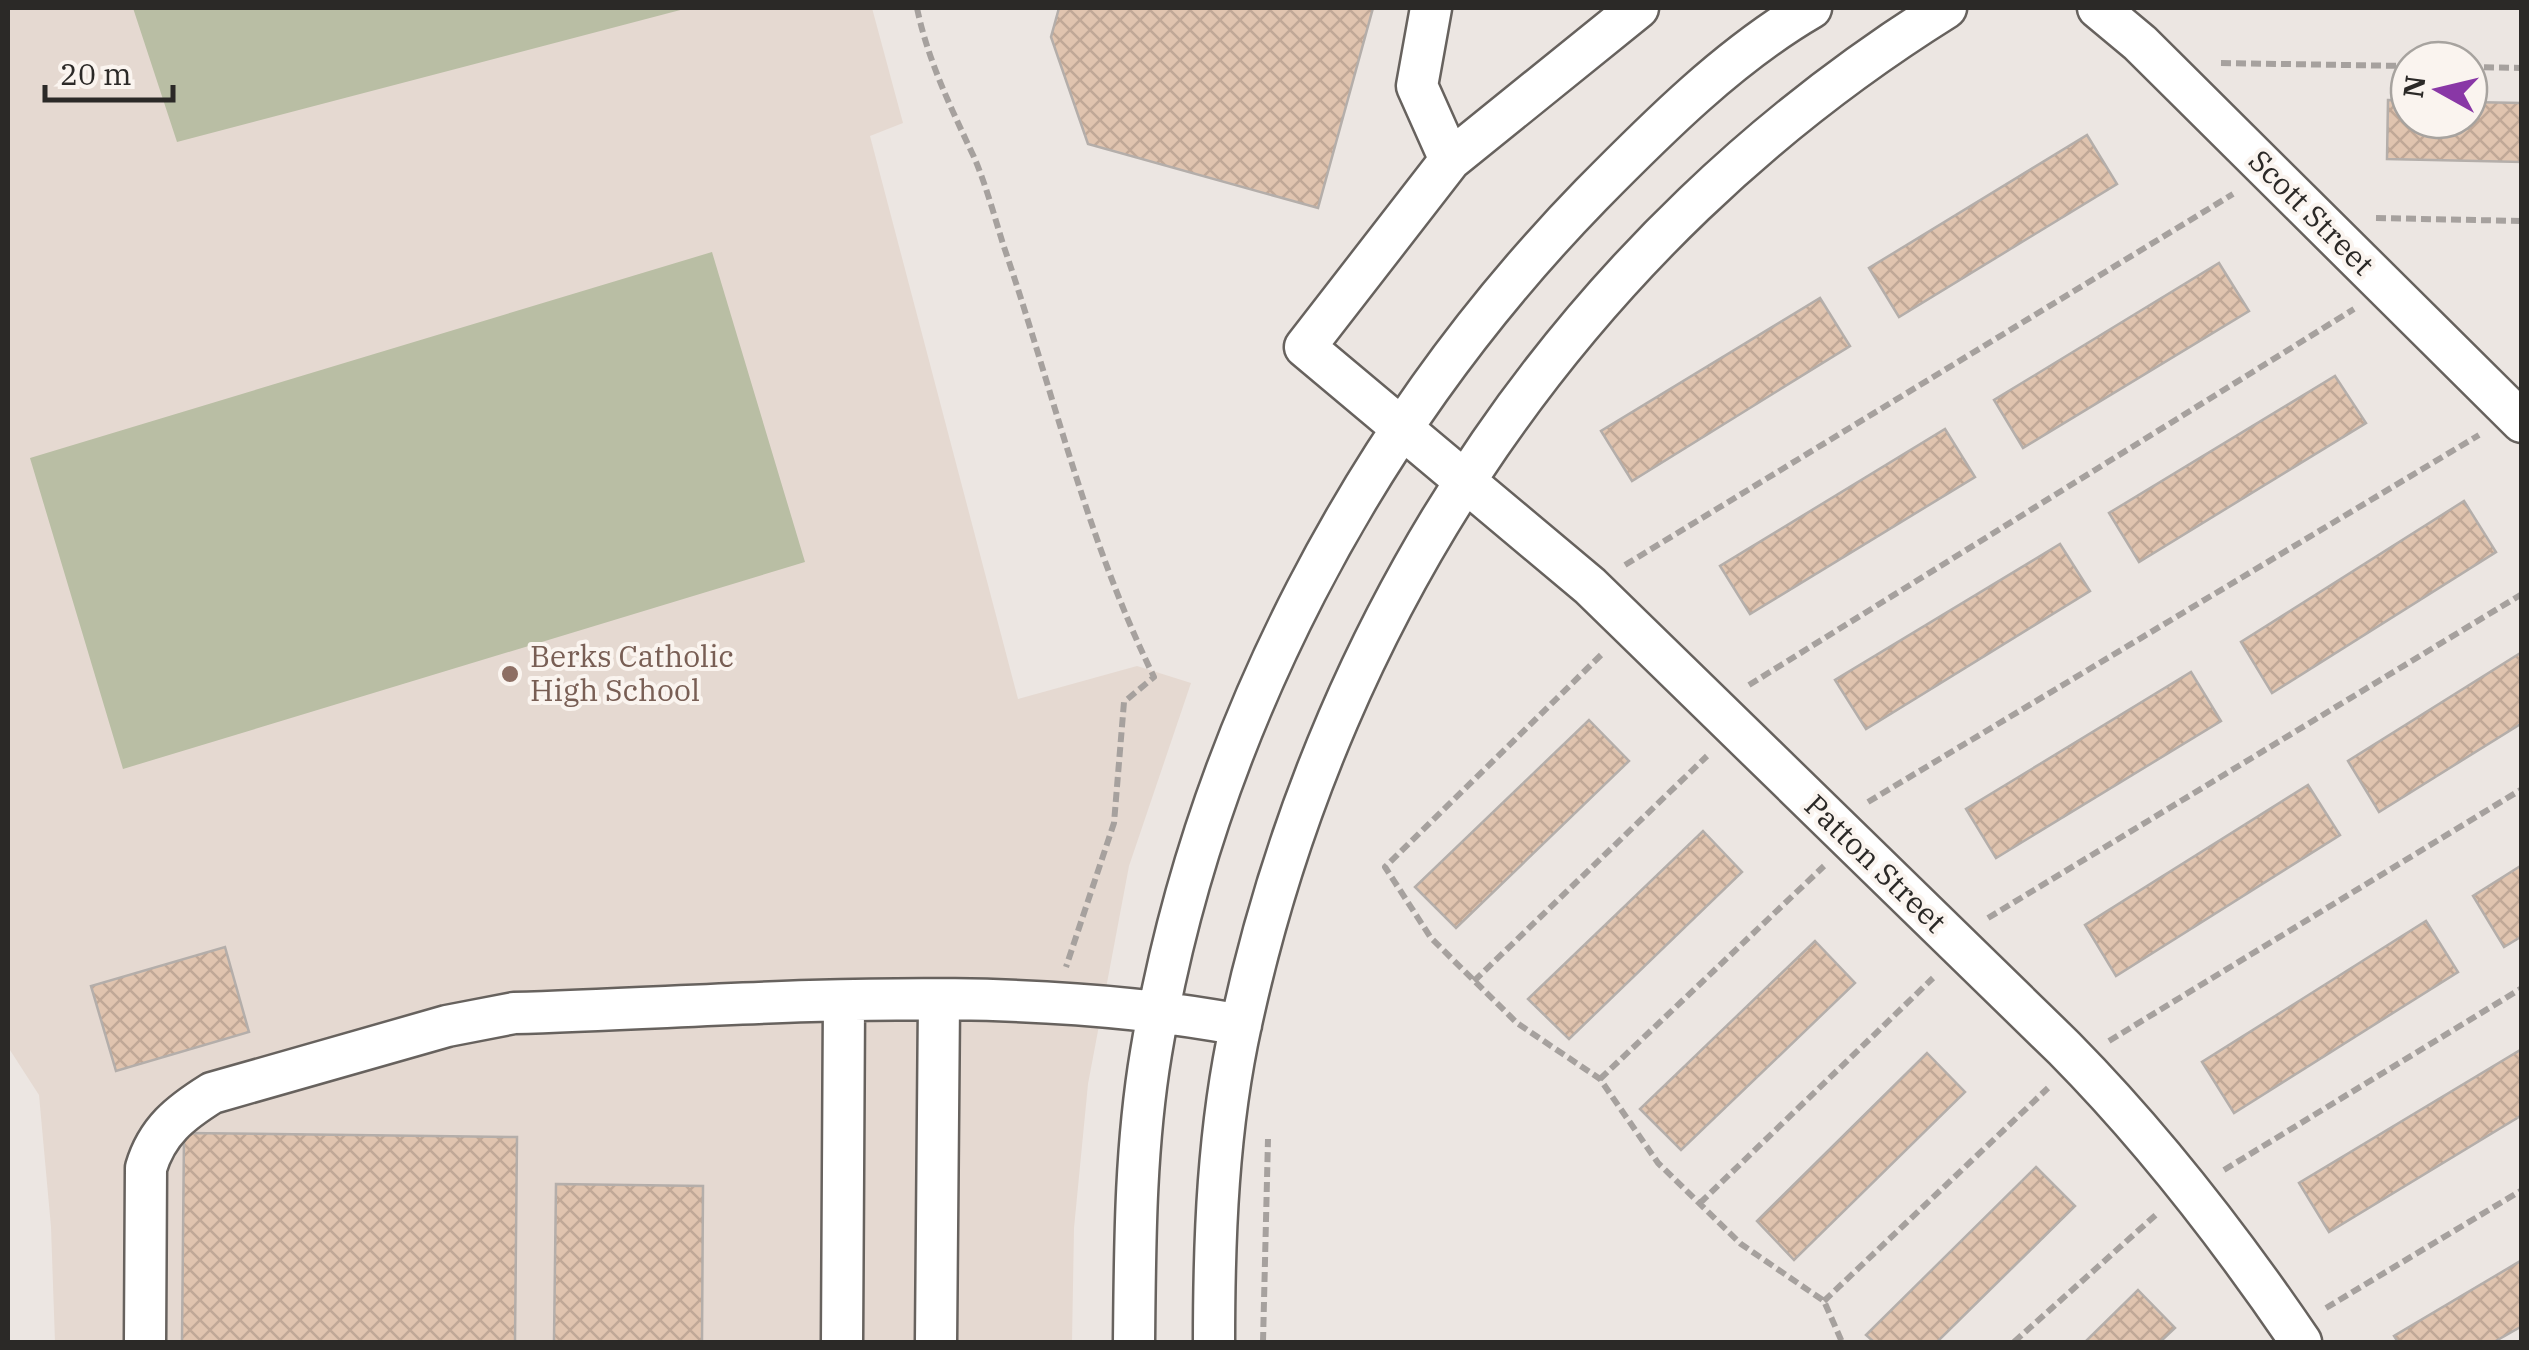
<svg xmlns="http://www.w3.org/2000/svg" width="2529" height="1350" font-family="'IBM Plex Serif',serif">
  <style>
    .built { fill: #e5d9d1 }
    .pitch { fill: #b9bea4 }
    .building { fill: url(#building-cross-hatch); stroke: #b4aeaa; stroke-width: 2.5 }
    .lines { fill: none; stroke-linecap: round; stroke-linejoin: round }
    .minor-casing { stroke: #67625e; stroke-width: 45 }
    .path { stroke: #a6a19e; stroke-width: 6; stroke-dasharray: 10 5; stroke-linecap: butt }
    .minor { stroke: #fff; stroke-width: 40 }
    .education-dot { fill: #8d6e63; stroke: #faf4ef; stroke-width: 4 }
    .labels { text-anchor: middle; stroke-width: 8; stroke-linejoin: round; paint-order: stroke }
    .street-label { font-size: 30px; fill: #2b2927; stroke: #faf4ef }
    .education-label { font-size: 30px; fill: #785e54; stroke: #faf4ef; text-anchor: start }
  </style>
  <defs>
    <pattern id="building-cross-hatch" width="8" height="8" patternUnits="userSpaceOnUse" patternTransform="scale(2.5)"><rect width="8" height="8" fill="#e0c4af"/><path d="M0 0l8 8M0 8l8-8" fill="none" stroke="#c0a897"/></pattern>
  </defs>
  <rect width="100%" height="100%" fill="#ece6e2"/>
  <!-- built -->
  <path class="built" d="M8,8H872L903,123L870,136L1018,699L1137,666L1191,683L1129,866L1088,1084L1074,1228L1072,1342H55L51,1227L39,1095L8,1047Z"/>
  <!-- pitch -->
  <path class="pitch" d="M133,8H688L177,142Z
    M712,252L805,562L123,769L30,458Z"/>
  <!-- building -->
  <path class="building" d="M1059,8H1373L1318,208L1088,144L1051,37Z
    M2388,100L2409,101V120H2469V102L2522,103V162L2387,159Z
    M2087,135L2117,184L1899,317L1869,268Z
    M2219,263L2249,311L2023,448L1994,400Z
    M1820,298L1850,346L1632,481L1601,431Z
    M2335,376L2366,423L2139,562L2109,513Z
    M1945,429L1975,477L1750,614L1720,566Z
    M2464,501L2496,552L2272,693L2241,642Z
    M2060,544L2090,591L1866,729L1835,680Z
    M2522,652V723L2379,812L2348,761Z
    M2191,672L2221,721L1996,858L1966,809Z
    M1589,720L1629,761L1456,928L1415,887Z
    M2308,785L2340,835L2116,976L2085,925Z
    M1703,831L1742,872L1569,1039L1528,999Z
    M2522,865V936L2504,947L2473,896Z
    M2426,921L2458,972L2234,1113L2202,1062Z
    M1815,941L1855,983L1681,1150L1640,1109Z
    M225,947L249,1032L116,1071L91,986Z
    M2522,1049V1115L2329,1232L2299,1183Z
    M1927,1053L1965,1092L1794,1260L1757,1221Z
    M184,1133L517,1137L515,1342H182Z
    M2036,1167L2075,1206L1937,1342H1874L1866,1335Z
    M556,1184L703,1186L702,1342H554Z
    M2522,1260V1326L2494,1342H2398L2394,1336Z
    M2138,1290L2175,1328L2160,1342H2085Z"/>
  <g class="lines">
    <!-- minor casing -->
    <g class="minor-casing">
      <path id="minor" d="M1431,8L1417,86L1450,160
        M1638,8L1450,160L1305,347L1590,586L2064,1048C2152,1137 2231,1239 2301,1342
        M2098,8L2140,43L2522,422
        M145,1342L146,1168C157,1131 180,1113 212,1093L447,1026L514,1013C755,1006 1002,980 1241,1025
        M842,1342L844,1003
        M936,1342L939,1001
        M1134,1342C1135,1246 1135,1149 1151,1053C1204,733 1365,427 1591,195C1657,128 1730,55 1811,8
        M1214,1342C1214,1236 1218,1128 1241,1024C1332,603 1579,237 1946,8"/>
    </g>
    <!-- path -->
    <path class="path" d="M917,8C928,61 951,108 974,157C986,185 994,215 1003,244C1053,390 1086,538 1154,677L1124,702L1114,823L1066,967
      M2221,63L2409,66
      M2469,67L2522,68
      M2376,218L2522,221
      M1625,565L2233,194
      M1601,655L1385,867L1431,938L1517,1023L1600,1079L1658,1163L1741,1244L1824,1301L1842,1342
      M1749,685L2354,309
      M1868,802L2479,435
      M1988,918L2522,594
      M1474,981L1707,756
      M2109,1041L2522,789
      M1600,1079L1824,866
      M2224,1170L2522,988
      M1700,1203L1933,978
      M1824,1301L2048,1088
      M2326,1308L2522,1190
      M1263,1342L1268,1139
      M2014,1342L2159,1212"/>
    <!-- minor -->
    <use href="#minor" class="minor"/>
  </g>
  <!-- markers -->
  <circle class="education-dot" cx="510" cy="674" r="10"/>
  <g class="labels">
    <!-- street labels -->
    <g class="street-label">
      <text transform="translate(2311 213) rotate(45)" y="10">Scott Street</text>
      <text transform="translate(1875 864) rotate(44)" y="10">Patton Street</text>
    </g>
    <!-- education labels -->
    <g class="education-label">
      <text x="530" y="667">Berks Catholic<tspan x="530" dy="34">High School</tspan></text>
    </g>
  </g>
  <!-- border -->
  <rect width="2529" height="1350" fill="none" stroke="#2b2927" stroke-width="20"/>
  <!-- north arrow -->
  <g transform="translate(2439 90) rotate(278)"><circle r="48" fill="#faf4ef" stroke="#a7a39f" stroke-width="2.5"/>
  <path d="M0-8L18 38L0 25L-18 38Z" fill="#8937a6"/>
  <text y="-15" font-size="28" font-weight="bold" text-anchor="middle" fill="#2b2927">N</text>
  </g>
  <!-- scale -->
  <path d="M45 85v15h128v-15" fill="none" stroke="#2b2927" stroke-width="5"/>
  <text x="60" y="85" font-size="30" fill="#2b2927" stroke="#faf4ef" stroke-width="8" paint-order="stroke">20 m</text>
</svg>
